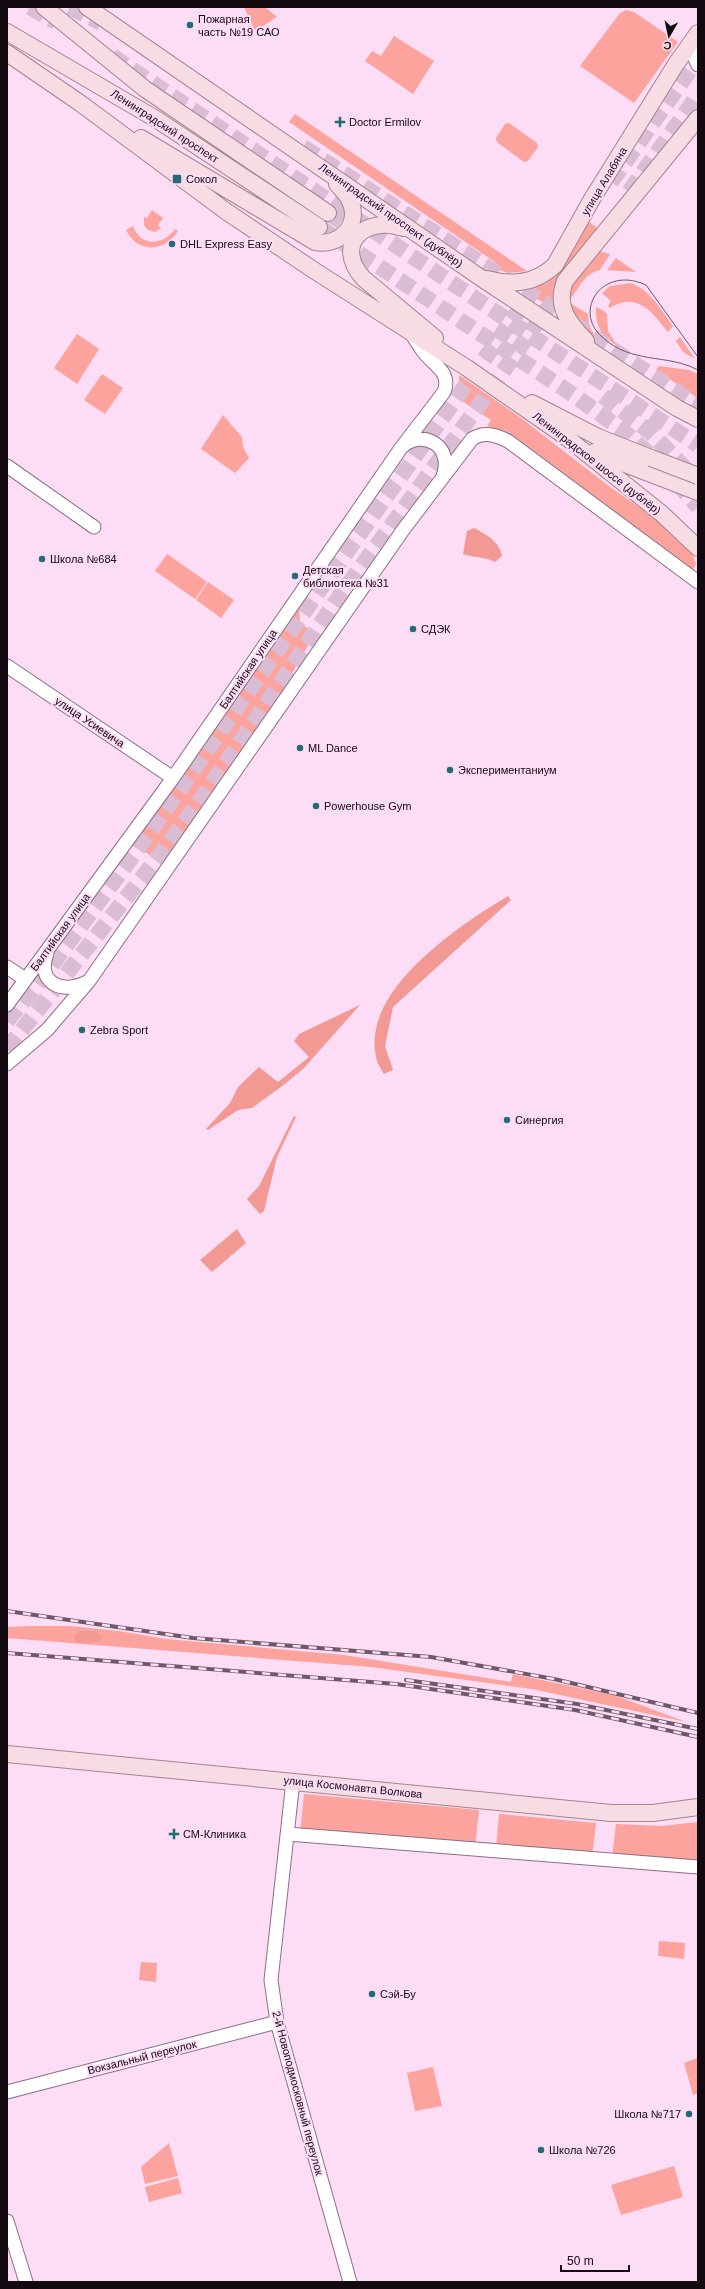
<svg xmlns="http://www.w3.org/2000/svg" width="705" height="2289" font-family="Helvetica,sans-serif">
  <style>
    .green { fill: #fca39d; fill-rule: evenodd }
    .forest { fill: #f29994 }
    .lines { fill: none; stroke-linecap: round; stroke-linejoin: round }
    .major-tunnel { stroke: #dabcd4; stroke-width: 16; stroke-dasharray: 16 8; stroke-linecap: butt }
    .minor-casing { stroke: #8b6e85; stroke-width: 15 }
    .major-casing { stroke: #a4838e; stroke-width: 18 }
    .minor { stroke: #fff; stroke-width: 13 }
    .major { stroke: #f7dce4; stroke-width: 16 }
    .tram { stroke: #6d5a69; stroke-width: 1 }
    .rail-casing { stroke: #6d5a69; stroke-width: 4 }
    .rail { stroke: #fddcf6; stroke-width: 2.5; stroke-dasharray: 8; stroke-linecap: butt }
    .major-bridge-casing { stroke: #a4838e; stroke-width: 18; stroke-linecap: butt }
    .major-bridge { stroke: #f7dce4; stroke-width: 16 }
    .poi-dot { fill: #226b77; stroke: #fddcf6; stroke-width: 1.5 }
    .labels { text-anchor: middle; stroke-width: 4; stroke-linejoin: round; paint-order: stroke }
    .poi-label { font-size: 11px; fill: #130911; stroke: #fddcf6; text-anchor: start }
    .street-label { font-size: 11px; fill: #130911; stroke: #fddcf6 }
  </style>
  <rect width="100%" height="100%" fill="#fddcf6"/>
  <!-- green -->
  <path class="green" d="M244,7H265L277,17L255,31Z
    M626,10L634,12L678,42L634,103L580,66L620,13Z
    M394,36L434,61L413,94L365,61L372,51L381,56Z
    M295,114L527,271L508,273L492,267L495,262L289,122Z
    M509,123L537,143L538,147L528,161L524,162L497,142L496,138L505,124Z
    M152,210L163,218L158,225L161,228L155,232L148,230L144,225V217L147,218Z
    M589,222L599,229L559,312L519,288L565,263Z
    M133,226C141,248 164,245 175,229L178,231C165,252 138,254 126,230Z
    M599,251L610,254L600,270C582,274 580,290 567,302L570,285Z
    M616,258L636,272L607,270Z
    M630,283C650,289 661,310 673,326L668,332C652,312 637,291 610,308L608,306L611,301L602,293L610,286Z
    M570,303L588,314L589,326L600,344C584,334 570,322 570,303Z
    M596,307L604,311L607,314L608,331L615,342L623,349C604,339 595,329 596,307Z
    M77,334L99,349L77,384L54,368Z
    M680,337L695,359L683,352L676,341Z
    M659,366L689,370L698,374V408L692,404L696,397L656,370Z
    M102,374L123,388L105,414L84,400Z
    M459,375L521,418L610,487L659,521L692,553L696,564L692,571L671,553L506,432L487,426L491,420L456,397L459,389Z
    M223,415L242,437L243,447L249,458L235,473L201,449Z
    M167,554L207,582L195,599L155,571Z
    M208,582L234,600L221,618L196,600Z
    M299,606L300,622L314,634L267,719L224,782L162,864L134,844Z
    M28,1626H70L119,1631L166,1639L344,1655L511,1682L513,1674L614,1695L686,1722L532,1689L371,1667L7,1638V1627ZM82,1630L96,1631L101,1636L97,1642L83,1641Z
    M304,1794L479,1810L475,1848L300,1833Z
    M499,1814L596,1823L592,1857L496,1848Z
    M698,1822V1864L612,1858L616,1824L662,1826Z
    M659,1941L685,1943L684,1959L658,1956Z
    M141,1962L157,1963L156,1982L139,1980Z
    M697,2058L698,2093L693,2095L684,2063Z
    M433,2067L442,2106L415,2111L407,2073Z
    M169,2143L178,2176L145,2184L141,2167Z
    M674,2166L683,2197L621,2215L611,2185Z
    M178,2178L182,2193L149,2202L145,2187Z"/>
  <!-- forest -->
  <path class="forest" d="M474,528C487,535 499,541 502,556L495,562C483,556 474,558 463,554L467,531Z
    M508,896L511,900L393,1007L385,1046L393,1070L384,1074C381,1069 377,1063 376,1057C361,990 460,925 508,896Z
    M360,1005L304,1068L285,1084L252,1108L238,1110L208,1130L206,1129L230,1103L238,1087L259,1067L278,1082L309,1057L294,1041L299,1034Z
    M294,1116L296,1117L277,1157L264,1211L260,1214L247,1199L259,1186Z
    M237,1229L246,1243L212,1272L200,1260Z
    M86,1630L96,1631L103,1638L97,1642L77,1643L74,1637L79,1631Z"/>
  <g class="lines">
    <!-- major-tunnel -->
    <path class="major-tunnel" d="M30,7L56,22
      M70,7L101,23
      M112,56L548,347L698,445
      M303,147L515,285
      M611,182L698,59
      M629,192L698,95
      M328,213L361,234
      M319,227L575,396L622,430L655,459
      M573,323L698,406
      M603,396L650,432L693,476
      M676,482L698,507
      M7,1021L37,985L135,853L321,588L550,267
      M7,1049L152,865L202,798L334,604L480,404L566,282"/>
    <!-- minor casing -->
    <g class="minor-casing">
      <path id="minor" d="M696,37L692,52L698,65
        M403,446C423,429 454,446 443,476
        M7,466L94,527
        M7,666L173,778
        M47,953C36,983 62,995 87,982
        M7,967L25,979
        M7,1005L173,778L401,448L444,392C451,374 437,367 426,355C421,349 416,341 412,334
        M7,1064L47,1030L89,981L403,530L472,439C484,431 496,435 508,441L698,582
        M293,1781L271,1980L277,2022L350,2282
        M288,1834L698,1867
        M7,2092L277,2022
        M7,2221L26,2282"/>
    </g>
    <!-- major casing -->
    <g class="major-casing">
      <path id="major" d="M44,7L145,89L328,213
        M87,7L481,278L677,408L698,419
        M7,32L156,119L319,227
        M7,53L80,103L227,212L315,271L467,368L566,437L661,513L698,548
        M141,138L315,242C340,247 362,224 349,199C346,193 341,189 337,184
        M403,228C365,215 333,244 363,278L435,338
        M487,279C512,286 536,283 555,265L592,199L676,64L698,33
        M586,341C569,323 555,307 565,281L698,118
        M532,403L598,437L651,458
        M594,452L698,492
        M7,1754L611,1813H653L698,1807"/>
    </g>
    <!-- minor -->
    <use href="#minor" class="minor"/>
    <!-- major -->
    <use href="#major" class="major"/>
    <!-- tram -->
    <path class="tram" d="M698,357L646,285C603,265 572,310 602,337C633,365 666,353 698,370"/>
    <!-- rail casing -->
    <g class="rail-casing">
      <path id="rail" d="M7,1611L193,1638L431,1657L554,1679L698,1713
        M7,1653L396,1684L575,1710L698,1737
        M406,1680L577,1704L698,1729"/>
    </g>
    <!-- rail -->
    <use href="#rail" class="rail"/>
    <!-- major-bridge casing -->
    <g class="major-bridge-casing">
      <path id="major-bridge" d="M651,458L698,476"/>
    </g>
    <!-- major-bridge -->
    <use href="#major-bridge" class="major-bridge"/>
  </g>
  <!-- markers -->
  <g class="poi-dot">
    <circle cx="190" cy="25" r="4"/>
    <path d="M338 116h4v4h4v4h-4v4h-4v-4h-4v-4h4z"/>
    <rect x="172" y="174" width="10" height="10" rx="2"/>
    <circle cx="172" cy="244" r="4"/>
    <circle cx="42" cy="559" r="4"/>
    <circle cx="295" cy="576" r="4"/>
    <circle cx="413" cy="629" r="4"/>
    <circle cx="300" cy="748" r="4"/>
    <circle cx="450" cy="770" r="4"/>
    <circle cx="316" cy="806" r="4"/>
    <circle cx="82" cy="1030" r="4"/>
    <circle cx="507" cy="1120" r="4"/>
    <path d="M172 1828h4v4h4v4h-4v4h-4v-4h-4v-4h4z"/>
    <circle cx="372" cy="1994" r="4"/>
    <circle cx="689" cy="2114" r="4"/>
    <circle cx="541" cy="2150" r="4"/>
  </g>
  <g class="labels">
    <!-- poi labels -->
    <g class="poi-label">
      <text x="198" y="23">Пожарная<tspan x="198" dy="13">часть №19 САО</tspan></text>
      <text x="349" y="126">Doctor Ermilov</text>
      <text x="186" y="183">Сокол</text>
      <text x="180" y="248">DHL Express Easy</text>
      <text x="50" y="563">Школа №684</text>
      <text x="303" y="574">Детская<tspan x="303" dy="13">библиотека №31</tspan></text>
      <text x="421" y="633">СДЭК</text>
      <text x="308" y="752">ML Dance</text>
      <text x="458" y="774">Экспериментаниум</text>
      <text x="324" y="810">Powerhouse Gym</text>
      <text x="90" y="1034">Zebra Sport</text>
      <text x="515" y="1124">Синергия</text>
      <text x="183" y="1838">СМ-Клиника</text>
      <text x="380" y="1998">Сэй-Бу</text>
      <text x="681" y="2118" text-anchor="end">Школа №717</text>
      <text x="549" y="2154">Школа №726</text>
    </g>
    <!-- street labels -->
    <g class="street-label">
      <text transform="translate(165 126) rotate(33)" y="4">Ленинградский проспект</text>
      <text transform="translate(604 181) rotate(-59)" y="4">улица Алабяна</text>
      <text transform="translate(391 215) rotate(35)" y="4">Ленинградский проспект (дублёр)</text>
      <text transform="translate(597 463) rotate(38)" y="4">Ленинградское шоссе (дублёр)</text>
      <text transform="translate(248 669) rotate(-56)" y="4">Балтийская улица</text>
      <text transform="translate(90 722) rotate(34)" y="4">улица Усиевича</text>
      <text transform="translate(60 932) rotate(-54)" y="4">Балтийская улица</text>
      <text transform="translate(353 1787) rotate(6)" y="4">улица Космонавта Волкова</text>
      <text transform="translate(142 2057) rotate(-14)" y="4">Вокзальный переулок</text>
      <text transform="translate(298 2093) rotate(75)" y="4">2-й Новоподмосковный переулок</text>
    </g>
  </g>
  <!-- border -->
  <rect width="705" height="2289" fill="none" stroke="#130911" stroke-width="16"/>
  <!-- north arrow -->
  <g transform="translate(669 36) rotate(189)" stroke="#fddcf6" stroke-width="3" paint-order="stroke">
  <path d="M0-3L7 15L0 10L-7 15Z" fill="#130911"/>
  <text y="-6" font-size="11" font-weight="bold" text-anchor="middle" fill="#130911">С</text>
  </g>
  <!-- scale -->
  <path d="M561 2265v6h68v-6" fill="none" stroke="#130911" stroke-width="2"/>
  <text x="567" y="2265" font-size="12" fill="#130911" stroke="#fddcf6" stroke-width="3" paint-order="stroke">50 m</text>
</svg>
